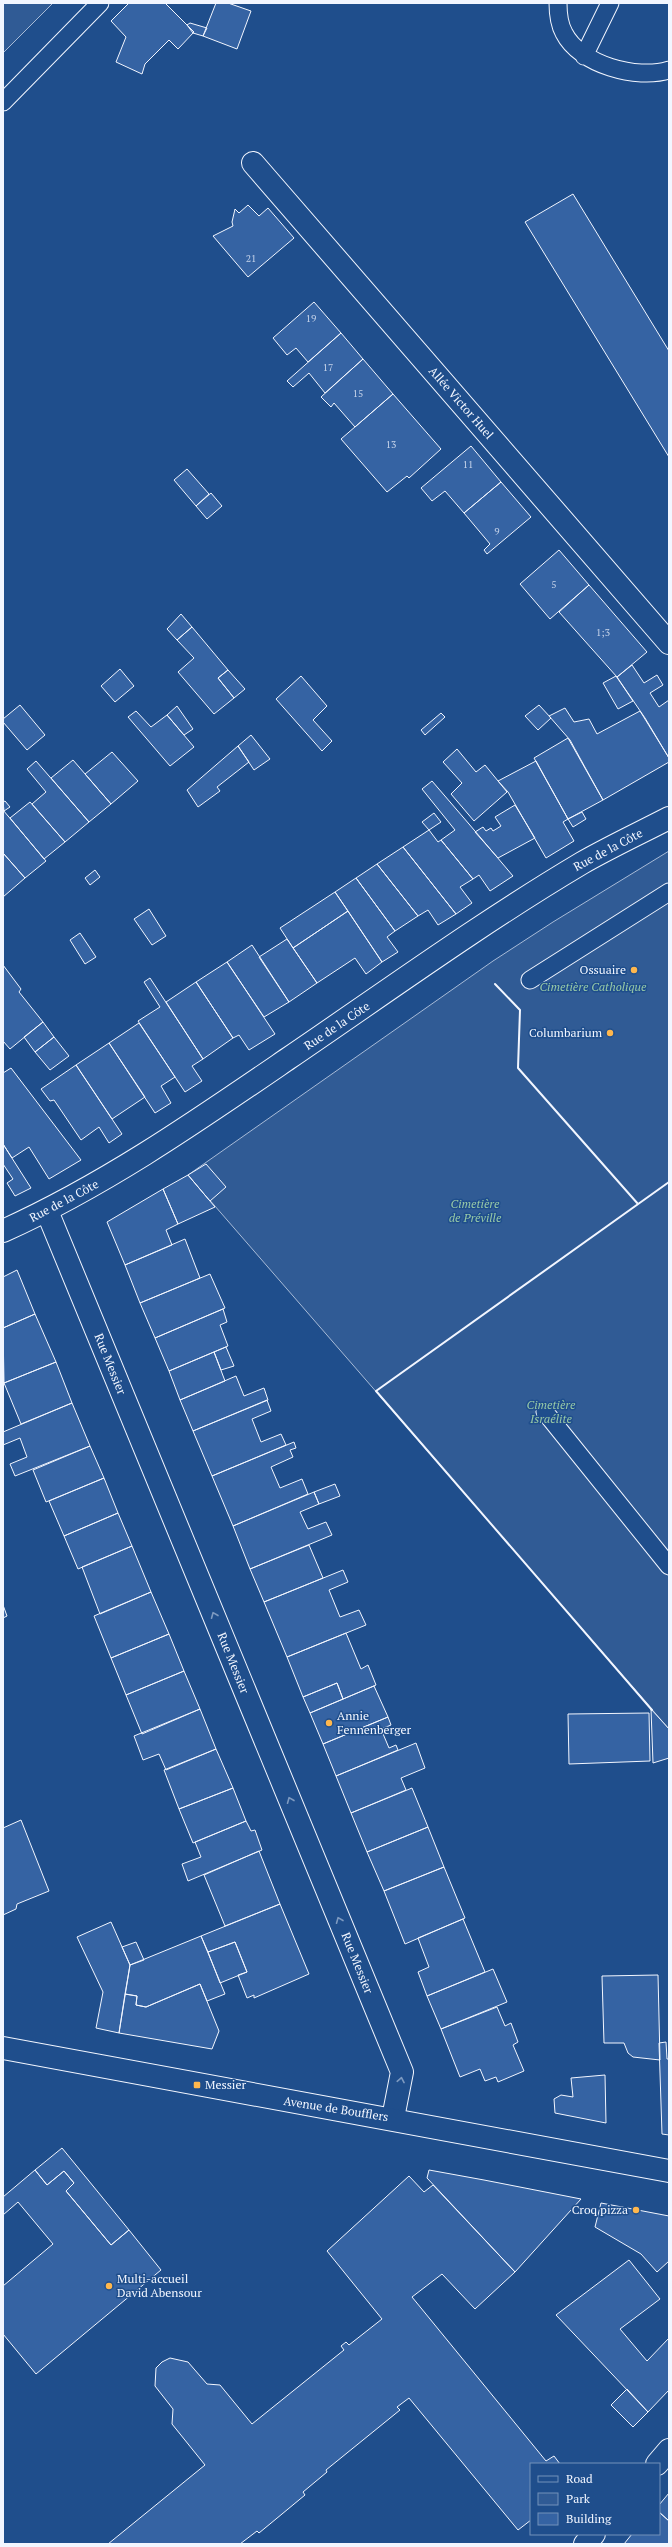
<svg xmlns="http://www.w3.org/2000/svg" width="672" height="2547" font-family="'PT Serif',serif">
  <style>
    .green { fill: #305b95; stroke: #a8bbd7 }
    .building { fill: #3563a3; stroke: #f2f6ff }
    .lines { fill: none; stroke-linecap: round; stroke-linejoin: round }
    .service-casing { stroke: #f2f6ff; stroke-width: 19 }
    .minor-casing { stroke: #f2f6ff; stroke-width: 24 }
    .tertiary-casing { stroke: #f2f6ff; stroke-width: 24 }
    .service { stroke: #1f4e8c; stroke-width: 17 }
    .minor { stroke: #1f4e8c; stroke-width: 22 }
    .tertiary { stroke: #1f4e8c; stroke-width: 22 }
    .wall { stroke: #f2f6ff; stroke-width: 2 }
    .oneway { stroke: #7e9ac0 }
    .poi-dot { fill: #ffb74d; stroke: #1f4e8c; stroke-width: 1.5 }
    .labels { text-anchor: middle; stroke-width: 3; stroke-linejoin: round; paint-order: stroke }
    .number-label { font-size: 10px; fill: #c3d1e8 }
    .street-label { font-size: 12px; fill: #f2f6ff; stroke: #1f4e8c }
    .poi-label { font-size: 12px; fill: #f2f6ff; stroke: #1f4e8c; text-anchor: end }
    .park-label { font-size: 12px; font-style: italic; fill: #97c8a6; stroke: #1f4e8c }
  </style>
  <rect width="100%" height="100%" fill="#1f4e8c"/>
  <!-- green -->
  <path class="green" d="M3,3H53L3,53Z
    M669,851V1729L188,1175L493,961L553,922Z"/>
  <!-- building -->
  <path class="building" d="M129,3H165L194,32L178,49L169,40L145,64L142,74L116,62L126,37L111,21Z
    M216,3H228L251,11L237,49L203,36Z
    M190,23L207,28L203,36L193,33L187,25Z
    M573,194L669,351V457L525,222Z
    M248,205L259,216L268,208L294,238L248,277L213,236L233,226L232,222L235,209L239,213Z
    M314,302L341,333L308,362L296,348L287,355L273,338Z
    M341,333L363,359L325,393L309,373L293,387L287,381Z
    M363,359L393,394L355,427L334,403L331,407L321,397Z
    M393,394L441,449L409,478L407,476L387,492L341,439Z
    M471,446L501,482L464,513L445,491L432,501L421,488Z
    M187,469L209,494L196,506L174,480Z
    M501,482L531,517L487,554L484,550L490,544L464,513Z
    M211,493L222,506L207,519L196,506Z
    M559,550L589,585L550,619L520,584Z
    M589,585L647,652L617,677L559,612Z
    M181,614L192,627L177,640L167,629Z
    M192,627L228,670L218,678L234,698L214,714L178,672L194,658L177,640Z
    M632,665L644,683L657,675L663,685L650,693L659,707L669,700V758L645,718L617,677Z
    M120,669L134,686L115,702L101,686Z
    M228,670L245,689L234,698L218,678Z
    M301,676L327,706L313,720L332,741L322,751L276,699Z
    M616,676L633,701L618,709L603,683Z
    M20,705L45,735L27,750L3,722V719Z
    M539,705L551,718L538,730L525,716Z
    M177,706L193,729L184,735L167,715Z
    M565,708L574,722L589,719L597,734L640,711L669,758V762L603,800L570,740L549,716Z
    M136,711L151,727L167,715L194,747L170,766L128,717Z
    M441,713L445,717L425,735L421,730Z
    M251,735L270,759L254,770L238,746Z
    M568,738L603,800L568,819L534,758Z
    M238,746L249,762L217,787L220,791L198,807L187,790Z
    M457,749L476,772L485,765L507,792L474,821L451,794L462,783L443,762Z
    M112,752L138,781L111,804L85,774Z
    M73,760L111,804L89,822L51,778Z
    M36,761L89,822L65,842L32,804L46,792L27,769Z
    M536,761L568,819L563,822L574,841L546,858L508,792L498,781Z
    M432,781L469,824L513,876L490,891L479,875L473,879L441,840L455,830L422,789Z
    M5,801L10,807L4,811L3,802Z
    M30,802L65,842L44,859L10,818Z
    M515,805L535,838L498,858L475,832L483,827L486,831L491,828L493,831L501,826L495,817Z
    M3,810L46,861L25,878L3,853Z
    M582,812L586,819L573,827L568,819Z
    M434,813L441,822L429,830L422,822Z
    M429,830L438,842L441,840L473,879L460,887L472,903L456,914L403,847Z
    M403,847L456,914L438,925L428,910L418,916L377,864Z
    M3,853L25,878L3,897Z
    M377,864L418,916L395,931L356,878Z
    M95,870L100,877L90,885L85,878Z
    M356,878L395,931L387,937L398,952L382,962L335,892Z
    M335,892L348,911L293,948L280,928Z
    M149,909L166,936L152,945L134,919Z
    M348,911L382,962L366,974L355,958L317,983L293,948Z
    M80,933L96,957L85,964L70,940Z
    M287,939L317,983L289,1002L259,957Z
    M252,945L289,1002L264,1017L227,962Z
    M227,962L275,1034L249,1050L239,1035L233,1038L196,982Z
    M3,965L21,989L19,992L43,1022L10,1049L3,1041Z
    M150,978L203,1059L192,1066L202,1081L185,1092L138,1021L160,1007L144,982Z
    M196,982L233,1038L203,1059L166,1002Z
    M43,1022L54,1037L35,1052L24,1037Z
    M139,1023L175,1077L161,1086L171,1103L155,1113L109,1043Z
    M54,1037L69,1056L50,1070L35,1052Z
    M109,1043L145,1097L112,1119L76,1065Z
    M76,1065L122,1134L109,1143L99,1127L81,1140L54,1100L50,1101L41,1089Z
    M11,1068L81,1160L49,1179L29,1147L12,1158L3,1144V1073Z
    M3,1144L31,1188L15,1196L7,1183L13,1179L3,1164Z
    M206,1164L226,1187L210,1201L188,1175Z
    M188,1175L215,1207L178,1224L163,1189Z
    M163,1189L178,1224L166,1230L172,1245L125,1265L107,1222Z
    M185,1239L200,1278L140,1303L125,1265Z
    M17,1270L35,1314L3,1328V1277Z
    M210,1274L225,1308L155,1338L140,1303Z
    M223,1309L227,1322L220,1325L228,1346L169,1371L155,1338Z
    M35,1314L56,1362L4,1383L3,1328Z
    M226,1347L234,1366L221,1370L214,1352Z
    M214,1352L225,1381L180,1400L169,1371Z
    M56,1362L72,1403L21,1424L4,1383Z
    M236,1376L244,1396L264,1388L268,1400L193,1431L180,1400Z
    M267,1400L271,1411L252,1419L261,1442L281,1434L286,1445L212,1476L193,1431Z
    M72,1403L90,1446L15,1476L10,1464L27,1457L20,1438L3,1445V1432Z
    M294,1442L296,1448L290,1450L293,1457L271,1467L280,1488L302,1479L308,1494L233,1526L212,1476Z
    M90,1446L104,1478L46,1502L33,1470Z
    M104,1478L118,1513L64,1536L49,1501Z
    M335,1484L340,1496L319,1504L314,1492Z
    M314,1492L319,1504L300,1512L308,1529L326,1522L332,1535L250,1569L233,1526Z
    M118,1513L132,1546L78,1569L64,1536Z
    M309,1545L323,1578L264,1602L250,1569Z
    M132,1546L151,1592L100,1614L82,1567Z
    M343,1570L348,1582L329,1590L340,1617L359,1610L366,1625L287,1657L264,1602Z
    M151,1592L169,1634L111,1658L94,1616Z
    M3,1605L7,1616L3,1618Z
    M346,1633L361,1669L368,1665L376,1685L343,1699L337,1683L303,1697L287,1657Z
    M169,1634L184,1671L126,1695L111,1658Z
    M184,1671L200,1709L142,1734L126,1695Z
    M337,1683L343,1699L310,1713L303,1697Z
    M374,1686L388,1717L323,1744L310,1713Z
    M200,1709L216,1749L166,1770L159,1754L143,1760L134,1736Z
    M651,1709L669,1729V1758L653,1763Z
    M649,1713L650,1761L569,1764L568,1714Z
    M388,1717L391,1725L381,1729L389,1748L396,1745L398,1750L336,1776L323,1744Z
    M416,1743L425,1768L401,1778L406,1790L351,1813L336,1776Z
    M216,1749L233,1788L179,1809L164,1770Z
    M233,1788L246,1821L193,1843L179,1809Z
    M412,1788L428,1827L367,1852L351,1813Z
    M21,1820L49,1891L17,1904L16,1909L3,1915V1828Z
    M246,1821L251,1831L255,1830L262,1850L188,1881L182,1864L201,1857L195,1842Z
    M428,1827L444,1867L384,1891L367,1852Z
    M259,1851L280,1904L225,1926L204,1875Z
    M444,1867L465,1918L405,1944L384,1891Z
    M280,1904L309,1974L254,1998V1995L247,1998L238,1975L247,1972L235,1942L208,1952L201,1936Z
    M463,1919L485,1972L427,1996L418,1972L429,1967L418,1938Z
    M111,1922L130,1965L119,2033L96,2028L103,1992L77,1937Z
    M201,1936L225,1994L207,2001L200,1984L146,2007L136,2005L137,1996L125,1994L130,1965Z
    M136,1942L144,1960L130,1965L122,1947Z
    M235,1942L247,1972L220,1983L208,1952Z
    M493,1969L507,2002L441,2029L427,1996Z
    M658,1975L660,2060L633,2057L628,2053L624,2043H604L602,1976Z
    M200,1984L219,2031L212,2049L119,2033L125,1994L137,1996L136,2005L146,2007Z
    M497,2007L505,2026L511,2023L518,2042L513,2045L524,2071L498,2082L496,2077L485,2081L480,2069L460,2077L441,2029Z
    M666,2042L667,2059H669V2135L662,2134L659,2043Z
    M605,2075L606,2123L555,2113L554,2099L561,2095L573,2097L571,2078Z
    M62,2148L129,2230L111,2245L66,2191L74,2183L64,2171L47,2185L35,2170Z
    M35,2170L47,2185L64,2171L74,2183L66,2191L111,2245L129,2230L161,2270L36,2374L3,2334V2286L53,2244L18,2202L3,2215V2197Z
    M429,2170L484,2180L581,2199L515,2272L427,2178Z
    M409,2176L424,2192L433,2185L515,2272L475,2309L442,2274L412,2297L546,2461L554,2456L560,2464H531V2520L518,2530L409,2398L397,2407L400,2410L326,2470L327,2472L303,2492L305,2495L259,2533L257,2531L240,2544H108L205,2465L172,2424L173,2409L155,2386L156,2368L162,2362L170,2358L188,2362L207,2384L220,2385L252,2424L344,2350L341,2346L346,2342L349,2345L382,2319L327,2251Z
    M601,2203L669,2216V2261L657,2272L641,2254L595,2227Z
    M629,2260L660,2299L620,2329L647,2361L669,2338V2390L648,2412L556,2315Z
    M627,2389L648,2412L633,2427L611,2405Z
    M669,2493V2521L659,2512V2505Z
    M659,2512L669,2521V2544H624L632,2534H659Z"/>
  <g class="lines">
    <!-- service casing -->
    <g class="service-casing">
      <path id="service" d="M558,3C558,14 559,24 564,33C580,65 637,80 669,70
        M584,56L610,3
        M3,102L100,3
        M530,980L669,892
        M545,1412L669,1566"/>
    </g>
    <!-- minor casing -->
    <g class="minor-casing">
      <path id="minor" d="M253,163L669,643
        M47,1211L402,2072L393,2118
        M657,2464L669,2450
        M585,2544L594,2534"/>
    </g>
    <!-- tertiary casing -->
    <g class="tertiary-casing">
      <path id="tertiary" d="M3,1231C105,1185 197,1121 289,1058C386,992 481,923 582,863C610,847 640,833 669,818
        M3,2048C225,2091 447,2128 669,2171"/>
    </g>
    <!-- service -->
    <use href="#service" class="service"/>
    <!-- minor -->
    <use href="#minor" class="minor"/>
    <!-- tertiary -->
    <use href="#tertiary" class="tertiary"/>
    <!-- wall -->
    <path class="wall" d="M495,984L520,1010L518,1068L638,1204
      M652,1710L376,1391L669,1182"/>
  </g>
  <!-- one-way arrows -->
  <defs><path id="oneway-chevron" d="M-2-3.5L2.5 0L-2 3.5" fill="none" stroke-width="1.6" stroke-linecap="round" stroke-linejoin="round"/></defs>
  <g class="oneway">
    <use href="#oneway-chevron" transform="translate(214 1615) rotate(-112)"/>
    <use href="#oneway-chevron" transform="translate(290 1800) rotate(-112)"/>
    <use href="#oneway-chevron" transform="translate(339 1920) rotate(-112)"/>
    <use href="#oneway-chevron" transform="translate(401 2080) rotate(-79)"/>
  </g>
  <!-- markers -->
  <g class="poi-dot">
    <circle cx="634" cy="970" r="4"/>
    <circle cx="610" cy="1033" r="4"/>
    <circle cx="329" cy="1723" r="4"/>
    <rect x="193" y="2081" width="8" height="8" rx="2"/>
    <circle cx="636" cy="2210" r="4"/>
    <circle cx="109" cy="2286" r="4"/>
  </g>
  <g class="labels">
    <!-- number labels -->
    <g class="number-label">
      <text x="251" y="262">21</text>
      <text x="311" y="322">19</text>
      <text x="328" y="371">17</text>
      <text x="358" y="397">15</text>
      <text x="391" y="448">13</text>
      <text x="468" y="468">11</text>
      <text x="497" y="535">9</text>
      <text x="554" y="588">5</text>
      <text x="603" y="636">1;3</text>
    </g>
    <!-- street labels -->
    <g class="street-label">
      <text transform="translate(461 403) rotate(49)" y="4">Allée Victor Huel</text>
      <text transform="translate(608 850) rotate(-28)" y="4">Rue de la Côte</text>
      <text transform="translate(337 1026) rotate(-34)" y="4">Rue de la Côte</text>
      <text transform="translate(64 1201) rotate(-28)" y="4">Rue de la Côte</text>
      <text transform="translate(110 1364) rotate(68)" y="4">Rue Messier</text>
      <text transform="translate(233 1663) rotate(68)" y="4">Rue Messier</text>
      <text transform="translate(357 1963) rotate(68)" y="4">Rue Messier</text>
      <text transform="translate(336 2109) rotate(9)" y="4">Avenue de Boufflers</text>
    </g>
    <!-- poi labels -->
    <g class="poi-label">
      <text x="626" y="974">Ossuaire</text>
      <text x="602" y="1037">Columbarium</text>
      <text x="337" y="1720" text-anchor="start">Annie<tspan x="337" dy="14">Fennenberger</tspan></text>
      <text x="205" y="2089" text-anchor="start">Messier</text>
      <text x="628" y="2214">Croq pizza</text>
      <text x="117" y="2283" text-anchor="start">Multi-accueil<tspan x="117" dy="14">David Abensour</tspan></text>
    </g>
    <!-- park labels -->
    <g class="park-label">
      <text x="593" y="991">Cimetière Catholique</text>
      <text x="475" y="1208">Cimetière<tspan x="475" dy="14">de Préville</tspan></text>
      <text x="551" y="1409">Cimetière<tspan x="551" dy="14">Israélite</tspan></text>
    </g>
  </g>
  <!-- border -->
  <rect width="672" height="2547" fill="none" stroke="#f2f6ff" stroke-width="8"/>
  <!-- legend -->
  <rect x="530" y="2463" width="130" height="72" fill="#1f4e8c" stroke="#7391ba"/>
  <rect x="538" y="2476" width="20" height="6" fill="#1f4e8c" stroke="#7391ba"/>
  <text x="566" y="2483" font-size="12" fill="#f2f6ff">Road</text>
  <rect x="538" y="2493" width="20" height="12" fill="#305b95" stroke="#7391ba"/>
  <text x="566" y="2503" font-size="12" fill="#f2f6ff">Park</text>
  <rect x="538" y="2513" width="20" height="12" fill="#3563a3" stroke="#7391ba"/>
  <text x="566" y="2523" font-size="12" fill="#f2f6ff">Building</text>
</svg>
